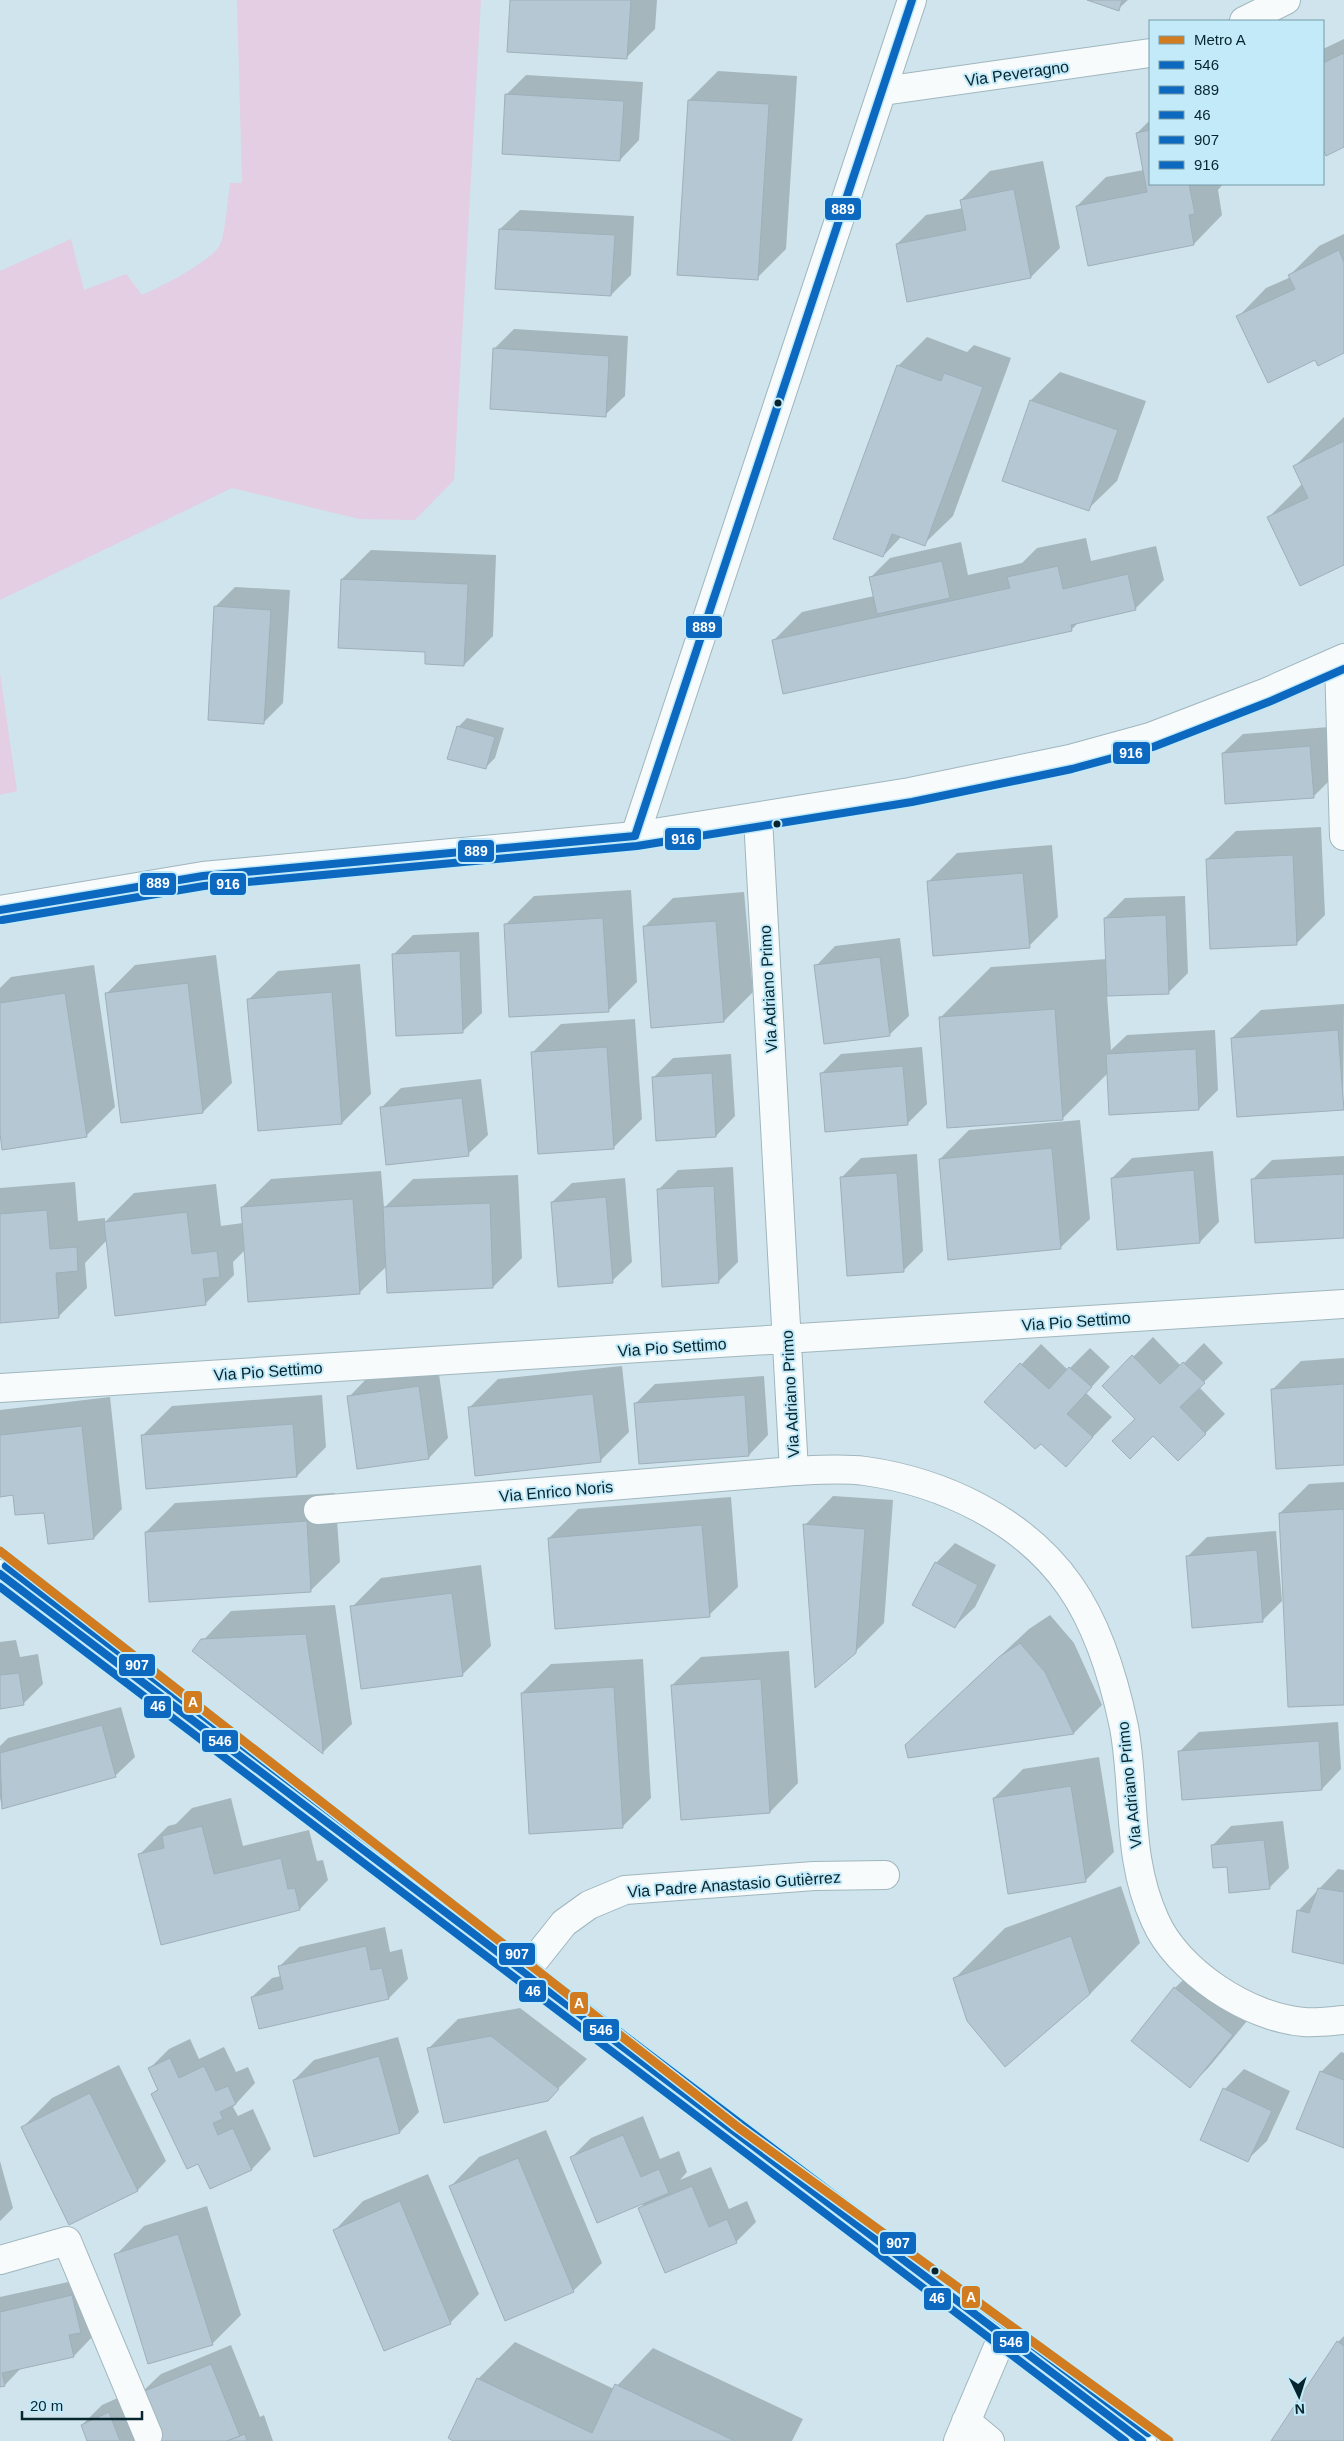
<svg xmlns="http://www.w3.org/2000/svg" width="1344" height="2441" font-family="Arial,sans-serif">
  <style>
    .green { fill: #e3cee4 }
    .shadow { fill: #0003 }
    .building { fill: #b4c7d2; stroke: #9eb0bb }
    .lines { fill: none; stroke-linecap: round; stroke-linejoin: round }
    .minor-casing { stroke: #a0b6be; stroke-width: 30 }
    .major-casing { stroke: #a0b6be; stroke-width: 30 }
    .minor { stroke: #f8fbfc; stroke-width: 28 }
    .major { stroke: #f8fbfc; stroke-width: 28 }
    .bus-1-casing { stroke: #c2eaf9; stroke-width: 11 }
    .bus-2-casing { stroke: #c2eaf9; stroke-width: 11 }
    .bus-3-casing { stroke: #c2eaf9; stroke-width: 11 }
    .bus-4-casing { stroke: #c2eaf9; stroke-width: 11 }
    .bus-5-casing { stroke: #c2eaf9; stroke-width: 11 }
    .bus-1 { stroke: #0c69bf; stroke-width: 8 }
    .bus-2 { stroke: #0c69bf; stroke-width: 8 }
    .bus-3 { stroke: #0c69bf; stroke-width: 8 }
    .bus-4 { stroke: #0c69bf; stroke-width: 8 }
    .bus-5 { stroke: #0c69bf; stroke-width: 8 }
    .metro-1-casing { stroke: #c2eaf9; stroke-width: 12 }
    .metro-1 { stroke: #d27c21; stroke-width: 9 }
    .bus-dot { fill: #07252e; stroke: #c2eaf9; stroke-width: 2 }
    .labels { text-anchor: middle; stroke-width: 4; stroke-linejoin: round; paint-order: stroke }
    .street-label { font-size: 16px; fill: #07252e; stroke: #c2eaf9 }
    .line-badge { stroke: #c2eaf9; stroke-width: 2 }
    .badge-label { font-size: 14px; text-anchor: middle; font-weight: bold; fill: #fff }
  </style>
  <rect width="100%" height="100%" fill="#cfe4ec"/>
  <!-- green -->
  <path class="green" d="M237,0H481L454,480L415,520L359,519L232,488L0,600V271L71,239L84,290L126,274L142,295C162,286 209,263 220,245C225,236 228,196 230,183H242Z
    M0,673L17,791L0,795Z"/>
  <!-- shadow -->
  <path class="shadow" d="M511,0H657L655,29L626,58Z
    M1091,0H1128L1118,9Z
    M1344,39V146L1323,147V49Z
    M718,71L797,76L786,249L757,278L689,100Z
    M526,75L643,82L639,140L620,160L506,95Z
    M1150,120V184H1223L1218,190L1222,215L1194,244L1077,206L1106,177L1144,170L1137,133Z
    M1043,161L1060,248L1031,277L908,300L897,244L926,215L963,208L961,200L990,171Z
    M520,210L634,216L631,275L611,295L500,229Z
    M1344,234V352L1316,359L1238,317L1266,288L1291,277L1290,275L1319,246Z
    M514,329L628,336L625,396L605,415L494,349Z
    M927,337L967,352L974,345L1011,358L953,516L924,544L902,536L883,556L898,366Z
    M1060,372L1146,401L1117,481L1088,509L1004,480L1031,400Z
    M1344,417V564L1269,517L1303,483L1295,466Z
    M1086,538L1091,561L1156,546L1164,580L1135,609L1080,621L1071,630L773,641L802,612L874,596L870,578L890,558L961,542L968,575L1022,563L1037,548Z
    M371,550L496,555L493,636L464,665L426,651L342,579Z
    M235,587L290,590L283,703L263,723L215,607Z
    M467,718L504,728L495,758L485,768L458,727Z
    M1329,727L1333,777L1313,797L1223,753L1243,734Z
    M1321,827L1325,915L1296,944L1207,859L1236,831Z
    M1052,845L1058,917L1029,946L928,882L957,853Z
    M631,890L637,982L608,1011L506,924L534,896Z
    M744,892L753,992L724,1021L644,927L673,898Z
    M1185,896L1188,973L1168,993L1107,995L1111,1050L1127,1035L1215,1030L1218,1090L1199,1109L1108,1073L1062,1119L941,1017L991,967L1107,959L1105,918L1125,898Z
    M479,932L482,1013L462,1032L394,954L413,935Z
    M900,938L909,1016L889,1035L816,966L835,946Z
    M216,955L232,1083L203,1112L122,1122L106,994L135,965Z
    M360,964L371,1094L342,1123L249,999L278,971Z
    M94,965L115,1107L86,1136L0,1125V988L11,977Z
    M1344,1004L1343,1108L1232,1038L1261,1010Z
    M635,1019L642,1119L614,1147L533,1052L561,1024Z
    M922,1047L927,1104L907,1124L822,1073L841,1054Z
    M731,1054L735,1116L716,1136L653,1078L673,1058Z
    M481,1079L488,1135L468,1154L381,1108L401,1088Z
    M1080,1120L1090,1219L1061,1247L940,1159L969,1130Z
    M1213,1151L1219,1222L1200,1242L1112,1178L1132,1158Z
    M917,1154L923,1251L904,1270L841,1178L861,1158Z
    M1344,1156V1237L1252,1180L1272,1160Z
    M733,1167L738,1262L718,1282L658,1190L678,1170Z
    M381,1171L384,1208L413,1179L518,1175L522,1258L493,1287L387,1266L359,1293L245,1250L233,1262L234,1275L205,1304L107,1240L85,1263L87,1288L58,1317L0,1321V1188L75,1182L78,1221L105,1218V1222L134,1193L216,1184L221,1226L243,1223L242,1207L271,1179Z
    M625,1178L632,1262L612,1281L552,1202L572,1183Z
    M1153,1337L1181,1366L1204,1343L1223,1363L1199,1387L1225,1414L1178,1460L1104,1386Z
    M1041,1344L1068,1370L1090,1348L1110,1367L1086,1393L1112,1417L1066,1465L1041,1442L986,1402Z
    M1344,1358V1463L1272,1390L1301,1361Z
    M622,1366L629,1432L600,1461L469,1408L498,1379Z
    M438,1367L448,1438L429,1458L349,1397L368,1377Z
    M764,1376L768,1435L749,1455L636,1403L655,1384Z
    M322,1395L326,1447L297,1476L143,1435L172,1406Z
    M110,1397L122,1509L94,1538L14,1494L0,1496V1410Z
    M1344,1482V1703L1280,1513L1309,1484Z
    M335,1493L340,1562L311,1590L150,1600L146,1532L175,1503Z
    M833,1496L893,1500L884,1623L855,1652L805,1525Z
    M731,1497L738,1587L709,1615L549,1538L578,1509Z
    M1276,1531L1282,1601L1262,1621L1188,1556L1207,1537Z
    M955,1543L996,1565L975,1607L955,1626L936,1563Z
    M481,1565L491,1646L462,1675L352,1607L381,1578Z
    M335,1605L352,1724L323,1752L193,1651L231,1611Z
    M1050,1615L1074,1643L1102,1705L1074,1733L936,1716L1029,1629Z
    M16,1640L20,1657L38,1654L43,1684L23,1704L0,1708V1642Z
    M789,1651L798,1783L770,1812L672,1685L701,1657Z
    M643,1659L651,1798L623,1826L522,1693L551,1664Z
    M121,1707L135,1757L115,1776L2,1807L0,1798V1746L8,1738Z
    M1338,1722L1341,1769L1322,1789L1180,1751L1199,1732Z
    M1099,1757L1114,1852L1085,1881L994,1798L1023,1769Z
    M231,1798L243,1846L309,1830L317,1861L323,1860L328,1880L300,1909L139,1855L168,1826L176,1824L192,1808Z
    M1283,1821L1289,1868L1269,1888L1228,1866L1212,1846L1231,1826Z
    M1338,1869L1344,1870V1962L1298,1911Z
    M1121,1886L1140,1943L1090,1994L955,1978L1005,1928Z
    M385,1927L390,1952L402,1949L408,1979L389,1998L259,2028L252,1997L272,1978L281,1976L279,1967L299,1947Z
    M1194,1969L1252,2015L1209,2067L1190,2086L1175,1988Z
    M520,2008L587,2059L547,2100L429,2048L458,2019Z
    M398,2037L419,2112L400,2132L294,2080L314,2060Z
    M190,2039L199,2059L224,2047L236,2072L248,2067L255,2083L233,2107L238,2116L253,2109L271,2149L252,2169L211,2188L199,2162L153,2094L159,2088L149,2069L169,2049Z
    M1341,2052L1344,2053V2147L1298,2128L1321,2072Z
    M119,2065L166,2161L138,2190L70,2223L23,2127L52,2098Z
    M1244,2069L1290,2091L1267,2141L1247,2160L1225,2089Z
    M643,2116L660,2159L679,2151L687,2172L680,2180L711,2167L729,2209L747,2201L756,2222L736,2242L640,2208L647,2200L571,2158L591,2138Z
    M546,2130L602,2263L573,2291L451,2186L479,2157Z
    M0,2161L13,2208L0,2221Z
    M428,2174L479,2294L450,2323L335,2230L363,2201Z
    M207,2206L241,2315L212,2344L116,2255L144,2226Z
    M91,2277L93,2336L74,2356L22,2367L5,2385L0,2386V2297Z
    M1344,2336V2441H1273L1338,2342Z
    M515,2342L614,2389L653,2348L803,2419L792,2441H456L478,2379Z
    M231,2345L260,2417L264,2415L273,2441H162L141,2393L161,2374Z
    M129,2393L147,2441H89L82,2425L102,2405Z"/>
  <!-- building -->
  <path class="building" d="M510,0H631L627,59L507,52Z
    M1087,0H1122L1119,11Z
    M1344,53V147L1326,156L1323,149V63Z
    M505,94L624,101L620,161L502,154Z
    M688,100L769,104L758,280L677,275Z
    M1150,130V184H1189L1195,214L1189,215L1194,245L1088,266L1076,206L1147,192L1136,133Z
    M1014,189L1031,278L907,302L896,244L966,230L960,200Z
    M499,229L615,235L611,296L495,289Z
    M1339,250L1344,262V353L1318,366L1315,360L1268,383L1236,316L1295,289L1288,275Z
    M493,348L609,356L606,417L490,409Z
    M897,365L941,381L944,373L983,387L925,546L892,534L883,557L833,539Z
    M1030,400L1118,430L1089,511L1002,481Z
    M1344,441V565L1300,586L1267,517L1308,498L1293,466Z
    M942,561L950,598L877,614L869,577Z
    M1058,566L1063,589L1128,574L1136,610L1071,625L1072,631L783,694L772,640L1010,588L1007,577Z
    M341,579L468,584L464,666L425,664V652L338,648Z
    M214,606L271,610L264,724L208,720Z
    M457,726L495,737L486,769L447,759Z
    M1310,746L1314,798L1225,804L1222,753Z
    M1293,855L1297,945L1210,949L1206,859Z
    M1023,873L1030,948L933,956L927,881Z
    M1166,915L1169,994L1107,996L1104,918Z
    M603,918L609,1012L509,1017L504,924Z
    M716,921L724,1022L651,1028L643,926Z
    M460,951L463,1033L396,1036L392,954Z
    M880,957L890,1036L824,1044L814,965Z
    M188,983L203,1113L121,1123L105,993Z
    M332,992L342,1124L258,1131L247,999Z
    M65,993L87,1137L2,1150L0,1133V1003Z
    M1055,1009L1063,1120L947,1128L939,1017Z
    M1338,1030L1344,1110L1237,1117L1231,1038Z
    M607,1047L614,1149L538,1154L531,1052Z
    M1196,1049L1199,1110L1109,1115L1106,1054Z
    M903,1066L908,1125L825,1132L820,1073Z
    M712,1073L716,1137L656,1141L652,1077Z
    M462,1098L469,1156L386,1165L380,1107Z
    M1052,1148L1061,1249L948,1260L939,1159Z
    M1194,1170L1200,1243L1117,1250L1111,1178Z
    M897,1173L904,1272L847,1276L840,1177Z
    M1344,1174V1238L1255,1243L1251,1179Z
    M714,1186L719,1283L662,1287L657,1189Z
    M606,1197L613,1283L558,1287L551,1202Z
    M353,1199L360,1294L248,1302L241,1207Z
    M490,1203L493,1288L387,1293L383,1207Z
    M47,1210L50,1249L77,1247L78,1271L56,1273L59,1318L0,1323V1214Z
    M187,1212L192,1254L217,1251L220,1277L203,1279L206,1305L115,1316L104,1222Z
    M1132,1355L1160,1384L1183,1362L1205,1383L1180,1407L1206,1434L1178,1461L1153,1436L1130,1459L1112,1441L1135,1419L1102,1386Z
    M1020,1363L1049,1389L1069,1367L1092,1387L1067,1414L1093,1437L1066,1467L1041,1444L1035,1449L984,1402Z
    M1344,1384V1465L1276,1469L1271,1389Z
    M419,1386L429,1459L357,1469L347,1396Z
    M593,1394L601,1462L475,1476L468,1407Z
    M745,1395L749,1456L639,1464L634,1403Z
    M293,1424L297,1477L146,1489L141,1435Z
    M82,1426L94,1539L48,1544L44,1513L15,1515L13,1495L0,1497V1435Z
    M1344,1509V1705L1288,1707L1279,1513Z
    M307,1521L311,1592L149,1602L145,1532Z
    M803,1524L865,1529L856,1653L815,1688Z
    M702,1525L710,1617L555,1629L548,1538Z
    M1257,1550L1263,1622L1192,1628L1186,1556Z
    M935,1562L978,1585L955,1628L912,1605Z
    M452,1593L463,1676L361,1689L350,1606Z
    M306,1634L322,1737L323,1754L192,1651L201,1639Z
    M1020,1643L1045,1672L1074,1734L908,1758L905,1745L999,1657Z
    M19,1673L24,1705L0,1709V1675Z
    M761,1679L770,1813L681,1820L671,1685Z
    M614,1687L623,1828L529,1834L521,1693Z
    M102,1725L116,1777L2,1809L0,1753Z
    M1319,1741L1322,1790L1182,1800L1178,1751Z
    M1071,1786L1086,1882L1008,1894L993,1798Z
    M202,1826L214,1874L281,1858L288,1889L295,1888L300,1910L161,1945L138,1854L164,1848L162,1836Z
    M1264,1840L1270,1889L1229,1893L1227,1867L1213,1868L1211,1845Z
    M1318,1888L1344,1892V1964L1292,1952L1297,1910L1309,1913Z
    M1071,1936L1090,1994L1005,2067L967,2021L953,1978Z
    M366,1946L371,1970L382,1968L389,1999L259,2029L251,1997L283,1989L278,1966Z
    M1174,1987L1233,2035L1190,2088L1131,2041Z
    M491,2036L559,2089L548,2101L444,2123L427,2048Z
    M379,2056L400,2133L314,2157L293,2080Z
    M170,2058L179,2078L204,2066L216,2091L228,2086L236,2104L220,2112L223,2119L213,2123L218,2135L233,2128L252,2170L210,2189L198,2164L187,2169L151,2094L158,2090L148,2068Z
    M1320,2071L1344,2080V2148L1296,2129Z
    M1223,2088L1272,2111L1248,2162L1200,2140Z
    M90,2093L138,2191L69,2225L21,2127Z
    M623,2135L641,2177L659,2169L669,2193L597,2223L570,2157Z
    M518,2158L574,2292L505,2321L449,2186Z
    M692,2186L709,2227L727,2219L737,2243L665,2273L638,2208Z
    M400,2201L451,2324L384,2351L333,2230Z
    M178,2234L213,2345L148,2364L114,2254Z
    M72,2295L81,2333L69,2335L74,2357L2,2373L5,2386L0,2387V2312Z
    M1337,2341L1344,2346V2441H1271Z
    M211,2364L240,2436L227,2441H160L140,2393Z
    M477,2378L592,2433L615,2384L735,2441H453L448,2438Z
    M109,2412L120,2441H87L81,2425Z
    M245,2434L247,2441H227L240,2436Z"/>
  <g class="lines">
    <!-- minor casing -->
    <g class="minor-casing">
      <path id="minor" d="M1244,21L1286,0
        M883,91L1150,53
        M1339,661L1344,836
        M758,818L794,1471C817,1470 842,1468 865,1471C943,1482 1024,1520 1070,1586C1098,1626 1114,1679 1124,1727C1136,1792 1126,1857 1155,1920C1177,1971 1249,2018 1304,2022C1317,2023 1331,2021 1344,2020
        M635,836L912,0
        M0,1388L1344,1304
        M318,1510L794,1471
        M0,1574L1142,2441
        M525,1972L564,1923L589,1905L625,1890L814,1876L885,1875
        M0,2260L67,2241L148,2435
        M966,2421L990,2441
        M958,2441L1003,2335"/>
    </g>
    <!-- major casing -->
    <g class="major-casing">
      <path id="major" d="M0,910L203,876L635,836L910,792L1070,759L1150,737L1267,692L1344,658"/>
    </g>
    <!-- minor -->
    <use href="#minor" class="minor"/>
    <!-- major -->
    <use href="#major" class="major"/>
    <!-- bus-1 casing -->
    <g class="bus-1-casing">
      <path id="bus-1" d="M0,1574L1142,2441"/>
    </g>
    <!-- bus-2 casing -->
    <g class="bus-2-casing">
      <path id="bus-2" d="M635,836L912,0
        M0,910L203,876L635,836"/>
    </g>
    <!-- bus-3 casing -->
    <g class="bus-3-casing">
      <path id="bus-3" d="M0,1587L1125,2441"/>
    </g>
    <!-- bus-4 casing -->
    <g class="bus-4-casing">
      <path id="bus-4" d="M6,1566L1148,2433"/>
    </g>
    <!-- bus-5 casing -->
    <g class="bus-5-casing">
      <path id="bus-5" d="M2,920L204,886L637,846L912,802L1072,769L1153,747L1271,701L1344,669"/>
    </g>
    <!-- bus-1 -->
    <use href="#bus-1" class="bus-1"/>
    <!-- bus-2 -->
    <use href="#bus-2" class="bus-2"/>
    <!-- bus-3 -->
    <use href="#bus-3" class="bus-3"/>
    <!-- bus-4 -->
    <use href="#bus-4" class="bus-4"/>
    <!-- bus-5 -->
    <use href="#bus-5" class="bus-5"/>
    <!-- metro-1 casing -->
    <g class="metro-1-casing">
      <path id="metro-1" d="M0,1551L739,2128L1169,2441"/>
    </g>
    <!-- metro-1 -->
    <use href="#metro-1" class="metro-1"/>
  </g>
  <!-- markers -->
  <g class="bus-dot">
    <circle cx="778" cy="403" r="4.5"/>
    <circle cx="777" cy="824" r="4.5"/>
    <circle cx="935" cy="2271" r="4.5"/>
  </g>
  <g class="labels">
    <!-- street labels -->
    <g class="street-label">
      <text transform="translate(1017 73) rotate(-8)" y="6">Via Peveragno</text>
      <text transform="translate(768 989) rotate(-93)" y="6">Via Adriano Primo</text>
      <text transform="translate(1076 1321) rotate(-4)" y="6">Via Pio Settimo</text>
      <text transform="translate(672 1347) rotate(-4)" y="6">Via Pio Settimo</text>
      <text transform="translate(268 1371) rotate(-4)" y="6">Via Pio Settimo</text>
      <text transform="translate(790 1394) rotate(-93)" y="6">Via Adriano Primo</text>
      <text transform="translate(556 1491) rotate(-5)" y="6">Via Enrico Noris</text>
      <text transform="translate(1129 1785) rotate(-96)" y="6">Via Adriano Primo</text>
      <text transform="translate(734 1884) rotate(-4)" y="6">Via Padre Anastasio Gutièrrez</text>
    </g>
  </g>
  <g class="line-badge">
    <rect x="824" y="197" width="38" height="24" rx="5" fill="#0c69bf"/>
    <rect x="685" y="615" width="38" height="24" rx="5" fill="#0c69bf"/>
    <rect x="1112" y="741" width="39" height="24" rx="5" fill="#0c69bf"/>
    <rect x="664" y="827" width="38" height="24" rx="5" fill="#0c69bf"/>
    <rect x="457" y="839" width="38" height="24" rx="5" fill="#0c69bf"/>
    <rect x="139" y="872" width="38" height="24" rx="5" fill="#0c69bf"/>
    <rect x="209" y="872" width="38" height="24" rx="5" fill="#0c69bf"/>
    <rect x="118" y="1653" width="38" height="24" rx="5" fill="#0c69bf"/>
    <rect x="183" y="1690" width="20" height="24" rx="5" fill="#d27c21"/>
    <rect x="143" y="1695" width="29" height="24" rx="5" fill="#0c69bf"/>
    <rect x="201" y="1729" width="38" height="24" rx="5" fill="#0c69bf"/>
    <rect x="498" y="1942" width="38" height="24" rx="5" fill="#0c69bf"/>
    <rect x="518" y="1979" width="29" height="24" rx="5" fill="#0c69bf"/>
    <rect x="569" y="1991" width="20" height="24" rx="5" fill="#d27c21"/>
    <rect x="582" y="2018" width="38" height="24" rx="5" fill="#0c69bf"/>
    <rect x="879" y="2231" width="38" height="24" rx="5" fill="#0c69bf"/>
    <rect x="961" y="2285" width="20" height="24" rx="5" fill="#d27c21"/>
    <rect x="923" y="2287" width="29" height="24" rx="5" fill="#0c69bf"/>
    <rect x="992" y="2330" width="38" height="24" rx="5" fill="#0c69bf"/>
  </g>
  <g class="badge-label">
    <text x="843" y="214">889</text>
    <text x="704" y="632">889</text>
    <text x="1131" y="758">916</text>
    <text x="683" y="844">916</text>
    <text x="476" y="856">889</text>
    <text x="158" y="888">889</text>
    <text x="228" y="889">916</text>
    <text x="137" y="1670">907</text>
    <text x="193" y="1707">A</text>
    <text x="158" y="1711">46</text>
    <text x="220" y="1746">546</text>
    <text x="517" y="1959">907</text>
    <text x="533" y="1996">46</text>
    <text x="579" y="2008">A</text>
    <text x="601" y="2035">546</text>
    <text x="898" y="2248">907</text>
    <text x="971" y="2302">A</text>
    <text x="937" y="2303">46</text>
    <text x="1011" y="2347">546</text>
  </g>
  <!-- legend -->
  <rect x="1149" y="20" width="175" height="165" fill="#c2eaf9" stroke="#779ba8"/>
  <rect x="1159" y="36" width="25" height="8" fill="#d27c21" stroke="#779ba8"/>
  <text x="1194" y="45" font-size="15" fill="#07252e">Metro A</text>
  <rect x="1159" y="61" width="25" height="8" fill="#0c69bf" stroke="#779ba8"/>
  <text x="1194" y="70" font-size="15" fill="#07252e">546</text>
  <rect x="1159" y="86" width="25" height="8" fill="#0c69bf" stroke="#779ba8"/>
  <text x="1194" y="95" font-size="15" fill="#07252e">889</text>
  <rect x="1159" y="111" width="25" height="8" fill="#0c69bf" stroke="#779ba8"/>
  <text x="1194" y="120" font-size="15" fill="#07252e">46</text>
  <rect x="1159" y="136" width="25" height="8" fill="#0c69bf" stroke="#779ba8"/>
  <text x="1194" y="145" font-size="15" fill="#07252e">907</text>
  <rect x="1159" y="161" width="25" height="8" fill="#0c69bf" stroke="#779ba8"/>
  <text x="1194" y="170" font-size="15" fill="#07252e">916</text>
  <!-- north arrow -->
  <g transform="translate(1299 2396) rotate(176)" stroke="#c2eaf9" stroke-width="4" paint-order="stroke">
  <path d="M0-4L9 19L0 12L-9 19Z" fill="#07252e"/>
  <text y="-8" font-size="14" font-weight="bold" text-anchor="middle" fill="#07252e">N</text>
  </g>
  <!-- scale -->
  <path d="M22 2411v8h120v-8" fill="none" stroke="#07252e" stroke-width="2.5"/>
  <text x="30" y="2411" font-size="15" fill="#07252e" stroke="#c2eaf9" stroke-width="4" paint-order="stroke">20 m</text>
</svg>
